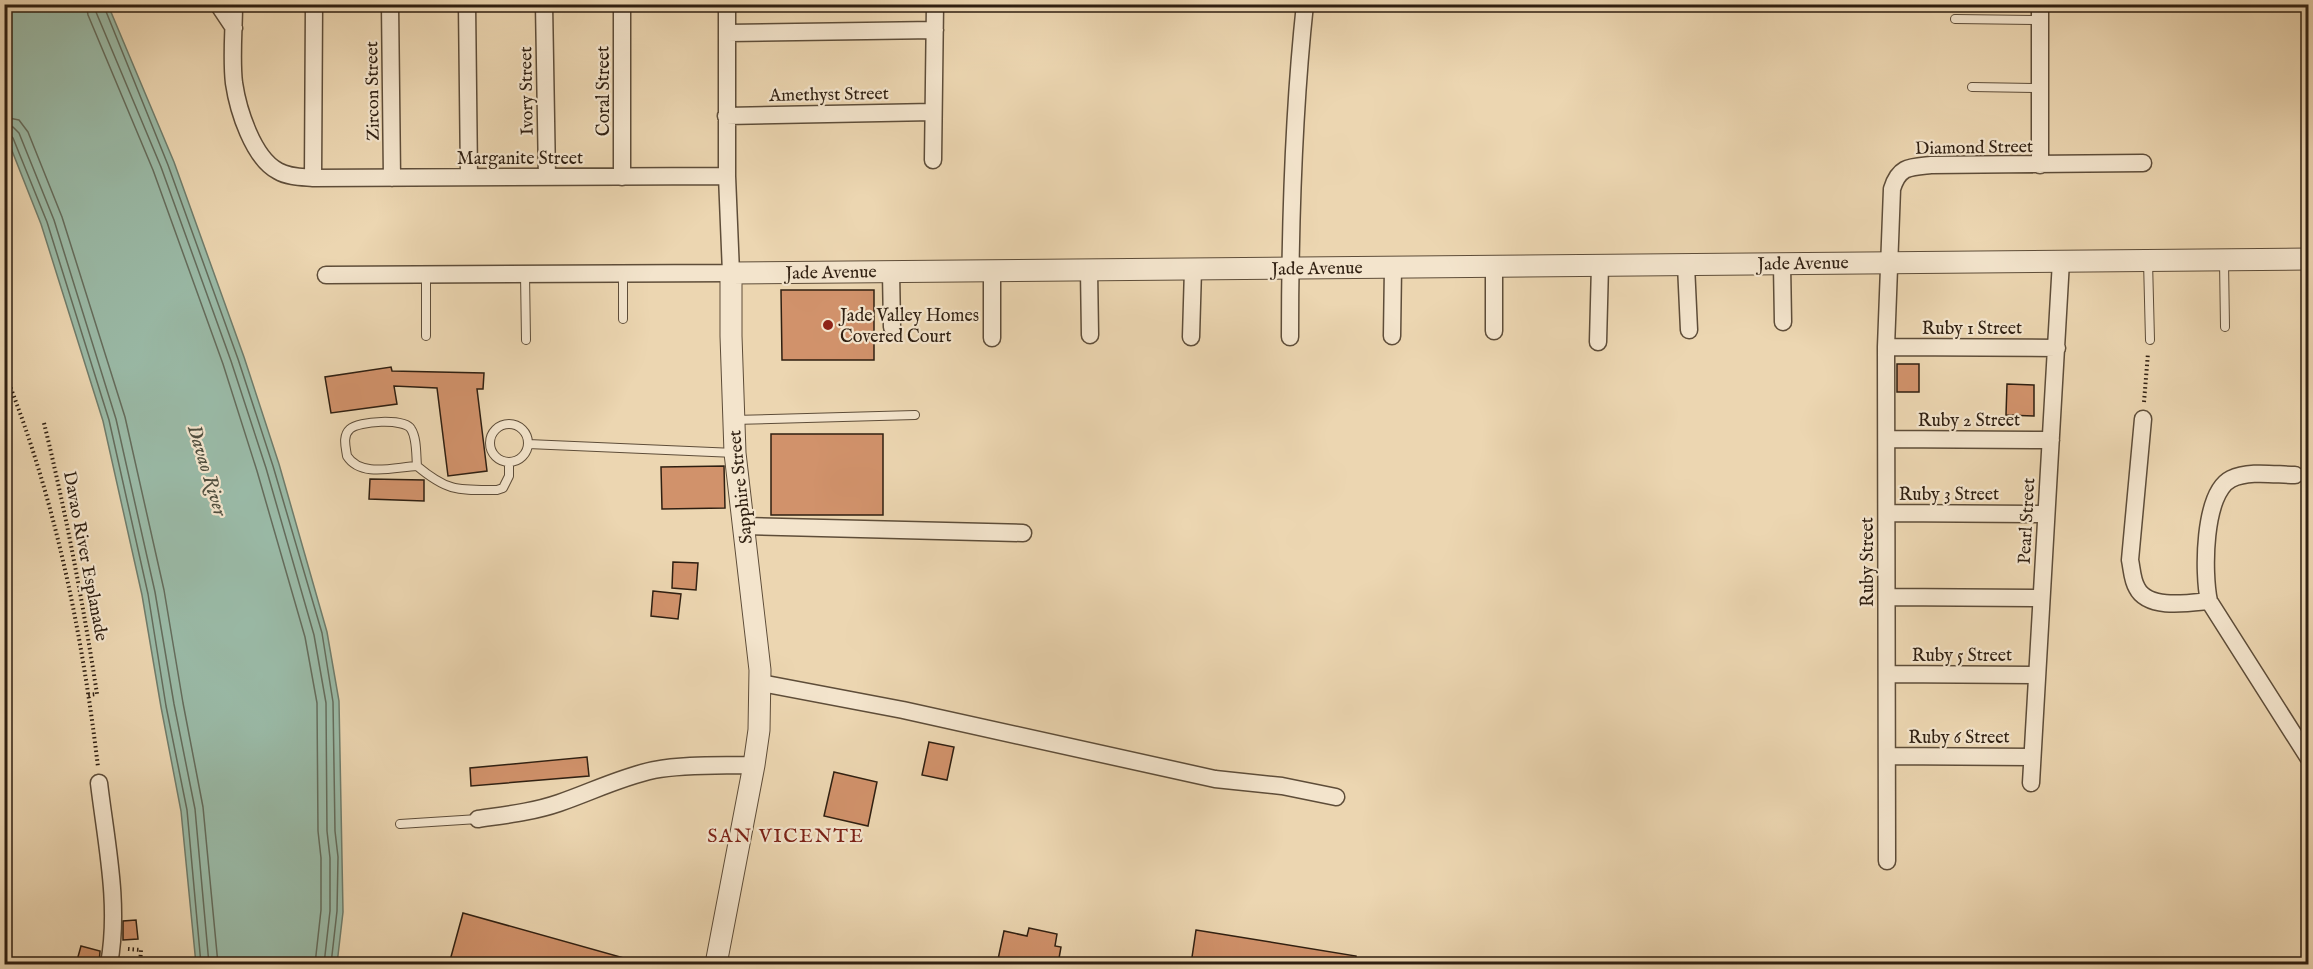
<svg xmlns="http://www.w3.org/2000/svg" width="2313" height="969" font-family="'IM FELL English',serif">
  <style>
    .water { fill: #9abaa7; stroke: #6f7c6b; stroke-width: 1.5 }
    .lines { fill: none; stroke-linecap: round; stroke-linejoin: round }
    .shore { stroke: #646c5c; stroke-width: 1.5 }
    .building { fill: #d1926b; stroke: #2f1f11; stroke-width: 1.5 }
    .service-casing { stroke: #5e4d39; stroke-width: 10 }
    .minor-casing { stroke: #5e4d39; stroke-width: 19 }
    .tertiary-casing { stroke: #5e4d39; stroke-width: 23 }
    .path { stroke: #2f1f11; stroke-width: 4; stroke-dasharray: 1.5 3; stroke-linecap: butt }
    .service { stroke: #f3e4cc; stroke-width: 8 }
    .minor { stroke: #f3e4cc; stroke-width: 16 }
    .tertiary { stroke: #f3e4cc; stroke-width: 21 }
    .poi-dot { fill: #8f2418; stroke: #f3e4cc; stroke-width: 2 }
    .labels { text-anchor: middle; stroke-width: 4.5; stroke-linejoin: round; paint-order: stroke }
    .street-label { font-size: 18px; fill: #2f1f11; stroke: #f3e4cc }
    .poi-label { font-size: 18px; fill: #2f1f11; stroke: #f3e4cc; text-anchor: start }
    .water-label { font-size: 20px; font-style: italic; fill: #4f4e3e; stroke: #f3e4cc }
    .neighbourhood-label { font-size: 20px; letter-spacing: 1.5px; fill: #7a1f14; stroke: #f3e4cc }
  </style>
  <rect width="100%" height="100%" fill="#ecd6b1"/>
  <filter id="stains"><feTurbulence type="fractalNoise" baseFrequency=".00333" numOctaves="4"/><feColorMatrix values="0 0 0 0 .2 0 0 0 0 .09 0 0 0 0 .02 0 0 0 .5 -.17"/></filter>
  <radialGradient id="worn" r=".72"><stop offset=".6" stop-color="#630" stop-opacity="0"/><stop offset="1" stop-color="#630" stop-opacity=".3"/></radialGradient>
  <!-- water -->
  <path class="water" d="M5,4L108,5L174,162L244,357L279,464L327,632L339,701L343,912L337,964H196L181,811L161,707L142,595L103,421L41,224L5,133Z"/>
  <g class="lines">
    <!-- shore -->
    <path class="shore" d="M86,4L88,15L153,170L223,364L257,471L305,637L317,703L318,831L321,858V910L315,964
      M95,4L96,12L161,167L231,361L266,468L314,635L326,703L327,831L330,858V911L324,964
      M103,4L168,165L238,359L273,466L322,633L333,702L335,831L338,857L337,911L331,964
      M4,117L19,120L28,132L62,217L125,417L164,590L183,703L203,807L218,964
      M4,126L13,127L19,133L54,220L116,419L155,592L174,704L195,809L209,964
      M4,134H9L13,138L47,222L109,420L148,594L166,706L187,810L201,964"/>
  </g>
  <!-- building -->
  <path class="building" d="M781,290H874V360H782Z
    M1897,364H1919V392H1897Z
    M391,367L392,371L484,373L483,389H477L487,471L448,476L437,388L394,386L397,404L331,413L325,377Z
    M2007,384L2034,385V416L2006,415Z
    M771,434H883V515H771Z
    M724,466L725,508L662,509L661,467Z
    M370,479L424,480V501L369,499Z
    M673,562L698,563L696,590L672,588Z
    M653,591L681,594L678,619L651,616Z
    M929,742L954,747L947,780L922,775Z
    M587,757L589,776L471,786L470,768Z
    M834,772L877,782L868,826L824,816Z
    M463,913L631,960L630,964H449Z
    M136,920L138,939L123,940V921Z
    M1029,928L1057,934L1055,946L1061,947L1058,964H997L1004,931L1027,936Z
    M1196,930L1356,956L1355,964H1191Z
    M81,946L100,951L99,964H76Z"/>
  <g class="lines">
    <!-- service casing -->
    <g class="service-casing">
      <path id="service" d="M1955,19L2040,20
        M1972,87L2040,88
        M2306,259L2307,321
        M2148,261L2150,340
        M2224,261L2225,327
        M525,274L526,340
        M623,319V274
        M426,336V274
        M733,420L915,415
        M490 443a19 19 0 1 1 38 0a19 19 0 1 1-38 0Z
        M528,444L735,453
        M417,466C395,467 361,478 347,456C346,448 342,436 350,429C358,421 405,418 411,429C417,438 416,455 417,466C448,492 458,490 497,490L503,488L509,476V462
        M400,824L478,819"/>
    </g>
    <!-- minor casing -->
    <g class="minor-casing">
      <path id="minor" d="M218,4L234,28
        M234,4C234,30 231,58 234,83C238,110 253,158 278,171C288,177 302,177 313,178L727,176
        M390,4L392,178
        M467,4L469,177
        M544,4L547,177
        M622,4V177
        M727,33L935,30
        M726,116L933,112
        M933,160L935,4
        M2040,165V4
        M313,178L314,4
        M1782,264L1783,322
        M1686,265L1689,330
        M1089,270L1090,335
        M992,271V338
        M891,272L892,327
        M326,275L731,273L727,176V4
        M1494,331V266
        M1392,336L1393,267
        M1191,337L1193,269
        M1290,337C1290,226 1293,115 1305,4
        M1598,342L1600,265
        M1886,347L2057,348
        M2143,419L2130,560C2132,569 2132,580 2137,588C2148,610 2189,603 2209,601
        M1887,439L2051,440
        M2295,475C2276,475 2249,470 2231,479C2203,493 2203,574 2209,601L2308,757
        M1887,513L2046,514
        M744,526L1023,533
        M1887,597L2041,598
        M1887,674L2037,675
        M761,683L903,710L1215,779L1282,786L1336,797
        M1887,756L2032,757
        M99,783C106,842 120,905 109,964
        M2031,783L2061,261
        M478,819C505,815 533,812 559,803C591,792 621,777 654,770C687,764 721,766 754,765
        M1887,861L1886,347L1892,189C1899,166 1910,167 1931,165L2143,163"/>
    </g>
    <!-- tertiary casing -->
    <g class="tertiary-casing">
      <path id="tertiary" d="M716,964L754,765L759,730L760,670L735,453L731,336V273L2308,259"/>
    </g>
    <!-- path -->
    <path class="path" d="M4,371C55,497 82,632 98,767
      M2144,402L2148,353
      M44,423C66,513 83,603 97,694L88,695
      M128,949L141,950L140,964"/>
    <!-- service -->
    <use href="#service" class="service"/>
    <!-- minor -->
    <use href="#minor" class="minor"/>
    <!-- tertiary -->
    <use href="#tertiary" class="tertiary"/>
  </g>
  <!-- markers -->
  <circle class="poi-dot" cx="828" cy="325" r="6"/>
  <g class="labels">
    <!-- street labels -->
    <g class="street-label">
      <text transform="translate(372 91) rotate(-91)" y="6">Zircon Street</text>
      <text transform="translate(526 91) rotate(-91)" y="6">Ivory Street</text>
      <text transform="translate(603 91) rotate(-90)" y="6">Coral Street</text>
      <text transform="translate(829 94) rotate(-1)" y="6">Amethyst Street</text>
      <text transform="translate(1974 147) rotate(-1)" y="6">Diamond Street</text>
      <text x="520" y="164">Marganite Street</text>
      <text transform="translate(1803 263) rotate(-1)" y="6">Jade Avenue</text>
      <text transform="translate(1317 268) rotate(-1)" y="6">Jade Avenue</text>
      <text transform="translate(831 272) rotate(-1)" y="6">Jade Avenue</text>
      <text x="1972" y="334">Ruby 1 Street</text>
      <text x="1969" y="426">Ruby 2 Street</text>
      <text transform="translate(740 487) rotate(-96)" y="6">Sapphire Street</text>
      <text x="1949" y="500">Ruby 3 Street</text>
      <text transform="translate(2026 521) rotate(-87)" y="6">Pearl Street</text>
      <text transform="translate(86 556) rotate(79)" y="6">Davao River Esplanade</text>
      <text transform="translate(1867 562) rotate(-90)" y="6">Ruby Street</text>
      <text x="1962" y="661">Ruby 5 Street</text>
      <text x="1959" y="743">Ruby 6 Street</text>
    </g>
    <!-- poi labels -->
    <g class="poi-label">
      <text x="840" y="321">Jade Valley Homes<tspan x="840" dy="21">Covered Court</tspan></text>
    </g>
    <!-- water labels -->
    <g class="water-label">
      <text transform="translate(208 470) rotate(73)" y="7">Davao River</text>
    </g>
    <!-- neighbourhood labels -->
    <g class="neighbourhood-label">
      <text x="786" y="842">SAN VICENTE</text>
    </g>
  </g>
  <!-- margin -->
  <rect width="2313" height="969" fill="none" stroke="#ecd6b1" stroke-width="24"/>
  <rect x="6" y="6" width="2301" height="957" fill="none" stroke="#2f1f11" stroke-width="3"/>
  <rect x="12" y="12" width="2289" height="945" fill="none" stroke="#2f1f11" stroke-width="1.5"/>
  <rect width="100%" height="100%" filter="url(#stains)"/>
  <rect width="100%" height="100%" fill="url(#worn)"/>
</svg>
